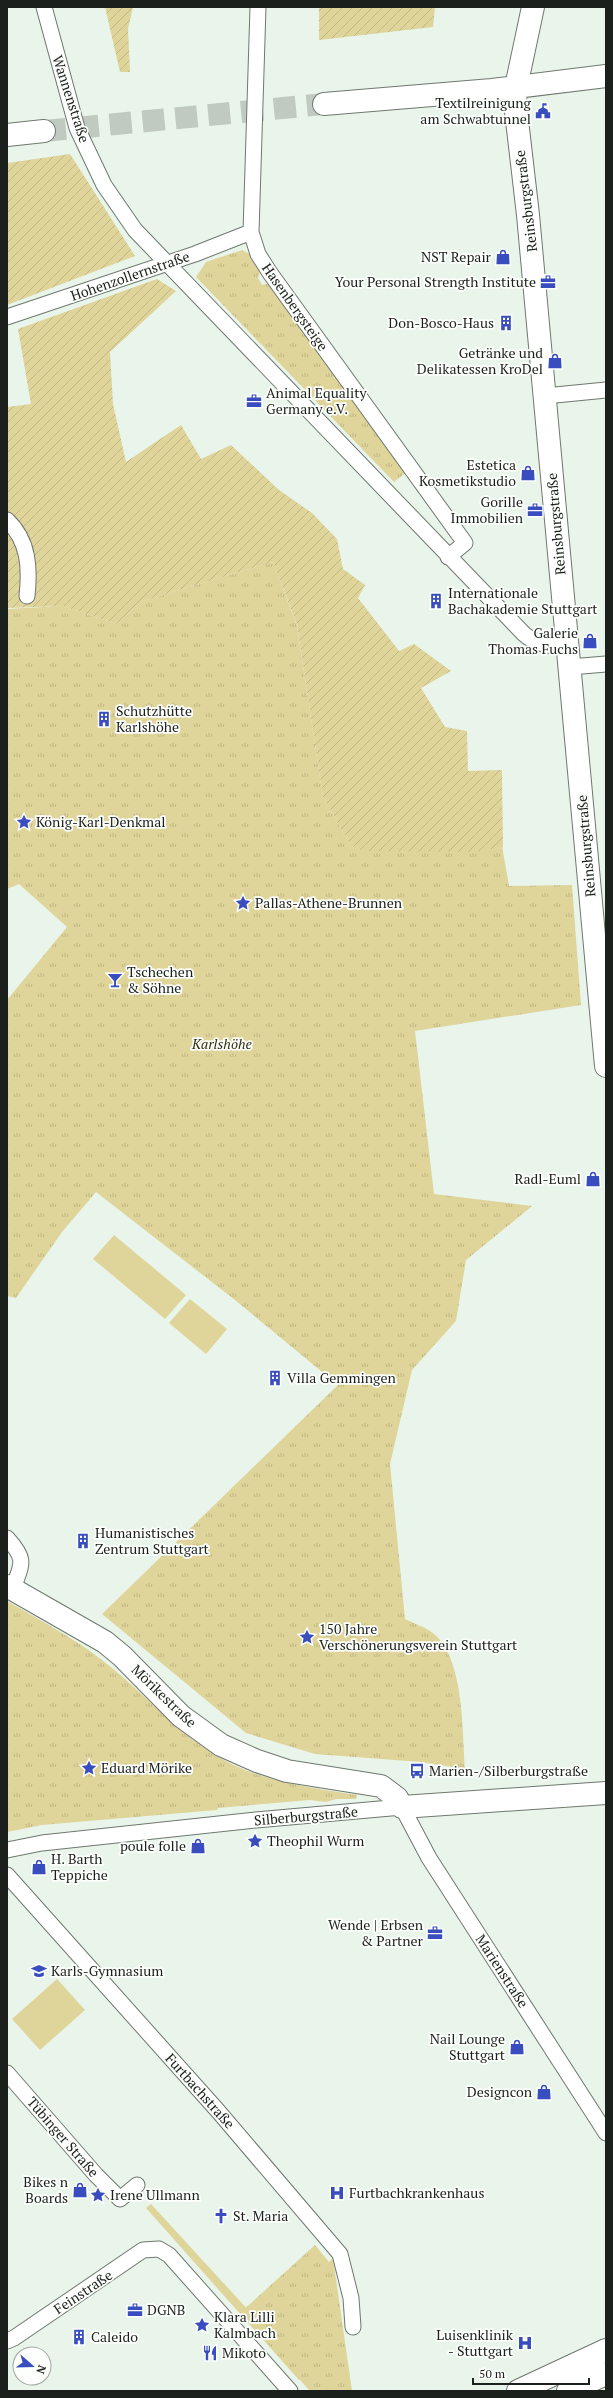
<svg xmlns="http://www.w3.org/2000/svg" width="613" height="2398" font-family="'PT Serif',serif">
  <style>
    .grass { fill: #dfd499 }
    .park { fill: url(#park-tufts) }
    .garden { fill: url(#garden-furrows) }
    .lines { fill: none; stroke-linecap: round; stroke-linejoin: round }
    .secondary-tunnel { stroke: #c0cac1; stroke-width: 22; stroke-dasharray: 22 11; stroke-linecap: butt }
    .street-casing { stroke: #6e786f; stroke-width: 17 }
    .secondary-casing { stroke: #6e786f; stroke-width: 24 }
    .primary-casing { stroke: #6e786f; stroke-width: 24 }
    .street { stroke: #fff; stroke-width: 15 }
    .secondary { stroke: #fff; stroke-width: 22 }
    .primary { stroke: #fff; stroke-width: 22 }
    .labels { text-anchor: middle; stroke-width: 3.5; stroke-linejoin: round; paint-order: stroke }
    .street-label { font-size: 14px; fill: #1c201c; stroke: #fdfffd }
    .poi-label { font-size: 14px; fill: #1c201c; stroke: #fdfffd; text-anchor: start }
    .park-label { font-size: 14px; font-style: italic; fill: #332e11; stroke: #fdfffd }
  </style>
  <defs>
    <pattern id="park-tufts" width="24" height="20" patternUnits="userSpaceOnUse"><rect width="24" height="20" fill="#dfd499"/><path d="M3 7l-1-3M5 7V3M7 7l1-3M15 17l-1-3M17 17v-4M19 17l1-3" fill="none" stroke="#bfb683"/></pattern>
    <pattern id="garden-furrows" width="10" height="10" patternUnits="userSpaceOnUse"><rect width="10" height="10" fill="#dfd499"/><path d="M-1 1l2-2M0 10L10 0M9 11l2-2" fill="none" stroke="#bfb683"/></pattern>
  </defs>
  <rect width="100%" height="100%" fill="#e9f5ea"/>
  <!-- grass -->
  <path class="grass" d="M114,1235L186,1295L165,1319L93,1259Z
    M190,1299L227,1329L206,1354L169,1323Z
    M57,1979L85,2010L40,2050L12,2019Z
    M151,2204L306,2373L299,2380L146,2208Z"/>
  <!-- park -->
  <path class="park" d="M242,250L253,256L261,269L258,278L262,285L271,283L408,471L394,482L196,277L206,262Z
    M273,562L297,626L323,797L348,841L362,851L502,846L509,886L572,885L581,1005L415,1031L434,1194L532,1206L466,1260L456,1321L412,1370L390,1464L405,1619C413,1623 422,1626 430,1631C465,1654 462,1731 465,1769L421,1762L315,1754L246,1733L102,1614L338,1385L235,1300L96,1192L62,1232L16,1298L7,1296V1000L67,927L19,884L7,889V609L63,606L116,624L143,601Z
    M7,1601C43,1622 80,1641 112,1668C157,1705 189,1747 245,1770C281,1784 319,1789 357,1795L356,1799H336L326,1802L310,1800L218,1808L217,1810L42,1825L7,1832Z
    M315,2245L329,2262L333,2258L352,2391H310L240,2313Z"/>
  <!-- garden -->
  <path class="garden" d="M105,7H133L128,29L130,72H120Z
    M319,7H435L433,27L319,40Z
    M70,154L135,256L7,305V163Z
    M157,279L176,291L110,352L113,404L126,462L181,425L201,459L231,445L279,490L312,513L337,539L343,569L365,585L358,598L399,651L414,644L451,671L421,688L445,727L467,731L468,771L502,770L503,847L474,852L361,851L348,841L323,797L297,625L273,562L143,601L116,624L63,606L7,608V407L31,404L18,329Z"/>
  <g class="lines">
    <!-- secondary-tunnel -->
    <path class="secondary-tunnel" d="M44,131L324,104"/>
    <!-- street casing -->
    <g class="street-casing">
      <path id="street" d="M44,7L77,128L104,185L135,230L524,634C536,645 551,647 568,646
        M258,7L251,232L258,254L270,273L465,543L448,557
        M7,317L195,254L251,232
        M545,396L606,390
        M7,520C29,541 30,568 27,596
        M570,667L606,664
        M7,1538C27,1560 22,1563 13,1589
        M7,1850L42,1843L256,1820L402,1807L429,1858L606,2133
        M7,1875L218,2111L340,2254L351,2298L353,2327
        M7,2073L96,2175L120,2199L137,2185
        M7,2341L14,2338L143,2250L159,2249L169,2255L290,2391"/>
    </g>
    <!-- secondary casing -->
    <g class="secondary-casing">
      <path id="secondary" d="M533,7L516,87L515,103L528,215L606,1066
        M324,104L492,90L606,76
        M7,135L44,131
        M7,1586L105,1642L122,1656L181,1716L221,1745L257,1761L287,1771L381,1786L397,1798L402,1807L606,1793"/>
    </g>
    <!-- primary casing -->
    <g class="primary-casing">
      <path id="primary" d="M518,2391L606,2350
        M568,2391L606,2374"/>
    </g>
    <!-- street -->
    <use href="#street" class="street"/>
    <!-- secondary -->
    <use href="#secondary" class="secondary"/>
    <!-- primary -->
    <use href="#primary" class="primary"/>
  </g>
  <!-- icons -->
  <defs>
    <g id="civic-bare" transform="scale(1.2)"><path d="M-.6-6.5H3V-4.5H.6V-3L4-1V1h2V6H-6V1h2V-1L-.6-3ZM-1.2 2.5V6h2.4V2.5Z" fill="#394dbf" stroke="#fdfffd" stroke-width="2.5" paint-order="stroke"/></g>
    <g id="shop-bare" transform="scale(1.2)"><path d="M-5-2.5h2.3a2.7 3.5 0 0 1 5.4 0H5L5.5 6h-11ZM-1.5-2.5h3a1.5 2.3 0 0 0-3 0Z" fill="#394dbf" stroke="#fdfffd" stroke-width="2.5" paint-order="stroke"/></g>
    <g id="office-bare" transform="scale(1.2)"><path d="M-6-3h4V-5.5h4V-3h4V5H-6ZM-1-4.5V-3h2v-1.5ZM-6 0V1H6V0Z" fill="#394dbf" stroke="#fdfffd" stroke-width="2.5" paint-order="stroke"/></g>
    <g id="building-bare" transform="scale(1.2)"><path d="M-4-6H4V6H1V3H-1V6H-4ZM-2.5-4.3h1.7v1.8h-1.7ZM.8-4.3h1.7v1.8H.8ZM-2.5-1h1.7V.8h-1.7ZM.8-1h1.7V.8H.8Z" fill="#394dbf" stroke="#fdfffd" stroke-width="2.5" paint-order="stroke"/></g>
    <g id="sight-bare" transform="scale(1.2)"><path d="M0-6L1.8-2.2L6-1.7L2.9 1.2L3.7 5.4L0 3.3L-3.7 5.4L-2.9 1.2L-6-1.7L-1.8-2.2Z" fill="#394dbf" stroke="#fdfffd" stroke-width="2.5" paint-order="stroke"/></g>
    <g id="bar-bare" transform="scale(1.2)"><path d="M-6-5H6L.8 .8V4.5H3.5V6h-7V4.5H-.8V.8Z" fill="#394dbf" stroke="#fdfffd" stroke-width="2.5" paint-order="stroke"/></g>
    <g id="bus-bare" transform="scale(1.2)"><path d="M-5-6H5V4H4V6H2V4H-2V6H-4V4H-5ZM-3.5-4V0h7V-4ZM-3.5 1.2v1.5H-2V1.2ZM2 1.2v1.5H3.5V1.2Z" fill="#394dbf" stroke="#fdfffd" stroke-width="2.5" paint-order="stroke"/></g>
    <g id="school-bare" transform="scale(1.2)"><path d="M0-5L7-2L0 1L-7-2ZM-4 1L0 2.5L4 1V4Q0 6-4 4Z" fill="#394dbf" stroke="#fdfffd" stroke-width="2.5" paint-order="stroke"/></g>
    <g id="hospital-bare" transform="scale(1.2)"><path d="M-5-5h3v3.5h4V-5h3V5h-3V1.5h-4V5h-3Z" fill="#394dbf" stroke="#fdfffd" stroke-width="2.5" paint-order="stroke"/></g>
    <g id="church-bare" transform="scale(1.2)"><path d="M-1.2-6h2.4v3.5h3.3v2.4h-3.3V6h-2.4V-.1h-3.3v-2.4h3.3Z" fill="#394dbf" stroke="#fdfffd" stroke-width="2.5" paint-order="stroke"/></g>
    <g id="restaurant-bare" transform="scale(1.2)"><path d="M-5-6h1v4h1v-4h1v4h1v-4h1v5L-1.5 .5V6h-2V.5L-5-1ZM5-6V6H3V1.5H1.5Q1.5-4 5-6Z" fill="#394dbf" stroke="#fdfffd" stroke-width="2.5" paint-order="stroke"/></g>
  </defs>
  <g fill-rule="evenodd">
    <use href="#civic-bare" x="543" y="111"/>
    <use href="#shop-bare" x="503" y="257"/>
    <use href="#office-bare" x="548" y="282"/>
    <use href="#building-bare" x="506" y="323"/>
    <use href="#shop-bare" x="555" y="361"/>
    <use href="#office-bare" x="254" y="401"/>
    <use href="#shop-bare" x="528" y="473"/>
    <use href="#office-bare" x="535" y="510"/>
    <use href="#building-bare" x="436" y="601"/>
    <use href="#shop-bare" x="590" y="641"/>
    <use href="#building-bare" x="104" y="719"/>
    <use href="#sight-bare" x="24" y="822"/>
    <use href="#sight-bare" x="243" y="903"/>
    <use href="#bar-bare" x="115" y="980"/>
    <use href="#shop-bare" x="593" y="1179"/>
    <use href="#building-bare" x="275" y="1378"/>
    <use href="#building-bare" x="83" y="1541"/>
    <use href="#sight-bare" x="307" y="1637"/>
    <use href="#sight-bare" x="89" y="1768"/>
    <use href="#bus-bare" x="417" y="1771"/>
    <use href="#sight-bare" x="255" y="1841"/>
    <use href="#shop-bare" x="198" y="1846"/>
    <use href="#shop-bare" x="39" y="1867"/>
    <use href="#office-bare" x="435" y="1933"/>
    <use href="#school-bare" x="39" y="1971"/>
    <use href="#shop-bare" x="517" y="2047"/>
    <use href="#shop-bare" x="544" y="2092"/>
    <use href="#shop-bare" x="80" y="2190"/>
    <use href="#hospital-bare" x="337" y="2193"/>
    <use href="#sight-bare" x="98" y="2195"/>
    <use href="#church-bare" x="221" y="2216"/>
    <use href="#office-bare" x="135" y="2310"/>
    <use href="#sight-bare" x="202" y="2325"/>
    <use href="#building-bare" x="79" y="2337"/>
    <use href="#hospital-bare" x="525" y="2343"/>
    <use href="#restaurant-bare" x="210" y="2353"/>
  </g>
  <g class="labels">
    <!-- street labels -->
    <g class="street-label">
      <text transform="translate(71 99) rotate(72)" y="5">Wannenstraße</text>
      <text transform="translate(526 201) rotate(-97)" y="5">Reinsburgstraße</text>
      <text transform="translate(130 276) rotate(-19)" y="5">Hohenzollernstraße</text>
      <text transform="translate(295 307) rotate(55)" y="5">Hasenbergsteige</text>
      <text transform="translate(556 524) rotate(-95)" y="5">Reinsburgstraße</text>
      <text transform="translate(586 846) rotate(-95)" y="5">Reinsburgstraße</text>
      <text transform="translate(164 1696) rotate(44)" y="5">Mörikestraße</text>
      <text transform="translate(306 1816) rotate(-5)" y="5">Silberburgstraße</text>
      <text transform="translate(502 1971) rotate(57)" y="5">Marienstraße</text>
      <text transform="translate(200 2091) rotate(48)" y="5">Furtbachstraße</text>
      <text transform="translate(63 2137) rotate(49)" y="5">Tübinger Straße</text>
      <text transform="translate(83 2292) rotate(-34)" y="5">Feinstraße</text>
    </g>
    <!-- poi labels -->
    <g class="poi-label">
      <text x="531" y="108" text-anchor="end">Textilreinigung<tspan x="531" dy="16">am Schwabtunnel</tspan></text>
      <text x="491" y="262" text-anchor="end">NST Repair</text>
      <text x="536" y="287" text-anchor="end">Your Personal Strength Institute</text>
      <text x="494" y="328" text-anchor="end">Don-Bosco-Haus</text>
      <text x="543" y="358" text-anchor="end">Getränke und<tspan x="543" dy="16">Delikatessen KroDel</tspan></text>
      <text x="266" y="398">Animal Equality<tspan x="266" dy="16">Germany e.V.</tspan></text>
      <text x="516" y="470" text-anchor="end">Estetica<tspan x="516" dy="16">Kosmetikstudio</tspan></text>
      <text x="523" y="507" text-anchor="end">Gorille<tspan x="523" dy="16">Immobilien</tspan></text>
      <text x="448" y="598">Internationale<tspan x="448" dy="16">Bachakademie Stuttgart</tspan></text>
      <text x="578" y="638" text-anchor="end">Galerie<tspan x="578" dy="16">Thomas Fuchs</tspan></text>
      <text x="116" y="716">Schutzhütte<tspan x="116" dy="16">Karlshöhe</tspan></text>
      <text x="36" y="827">König-Karl-Denkmal</text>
      <text x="255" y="908">Pallas-Athene-Brunnen</text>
      <text x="127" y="977">Tschechen<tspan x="127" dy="16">&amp; Söhne</tspan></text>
      <text x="581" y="1184" text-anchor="end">Radl-Euml</text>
      <text x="287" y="1383">Villa Gemmingen</text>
      <text x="95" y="1538">Humanistisches<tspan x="95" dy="16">Zentrum Stuttgart</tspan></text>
      <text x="319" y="1634">150 Jahre<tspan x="319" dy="16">Verschönerungsverein Stuttgart</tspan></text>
      <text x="101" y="1773">Eduard Mörike</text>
      <text x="429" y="1776">Marien-/Silberburgstraße</text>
      <text x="267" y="1846">Theophil Wurm</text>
      <text x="186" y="1851" text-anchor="end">poule folle</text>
      <text x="51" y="1864">H. Barth<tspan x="51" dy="16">Teppiche</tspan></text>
      <text x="423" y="1930" text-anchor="end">Wende | Erbsen<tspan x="423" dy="16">&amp; Partner</tspan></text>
      <text x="51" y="1976">Karls-Gymnasium</text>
      <text x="505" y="2044" text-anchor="end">Nail Lounge<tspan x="505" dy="16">Stuttgart</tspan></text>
      <text x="532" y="2097" text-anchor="end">Designcon</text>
      <text x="68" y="2187" text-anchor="end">Bikes n<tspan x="68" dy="16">Boards</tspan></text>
      <text x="349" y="2198">Furtbachkrankenhaus</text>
      <text x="110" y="2200">Irene Ullmann</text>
      <text x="233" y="2221">St. Maria</text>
      <text x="147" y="2315">DGNB</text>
      <text x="214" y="2322">Klara Lilli<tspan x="214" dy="16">Kalmbach</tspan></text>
      <text x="513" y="2340" text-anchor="end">Luisenklinik<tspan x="513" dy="16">- Stuttgart</tspan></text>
      <text x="91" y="2342">Caleido</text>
      <text x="222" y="2358">Mikoto</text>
    </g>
    <!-- park labels -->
    <g class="park-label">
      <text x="222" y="1049">Karlshöhe</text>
    </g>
  </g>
  <!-- border -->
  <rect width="613" height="2398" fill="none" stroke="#1c201c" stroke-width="16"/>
  <!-- north arrow -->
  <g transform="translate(32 2366) rotate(110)"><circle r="19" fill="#fdfffd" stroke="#a3a6a3"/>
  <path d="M0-3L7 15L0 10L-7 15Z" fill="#394dbf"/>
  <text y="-6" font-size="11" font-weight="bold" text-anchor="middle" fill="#1c201c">N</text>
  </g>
  <!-- scale -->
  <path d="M473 2378v6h116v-6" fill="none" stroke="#1c201c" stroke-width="2"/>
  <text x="479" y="2378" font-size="12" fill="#1c201c" stroke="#fdfffd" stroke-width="3" paint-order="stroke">50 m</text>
</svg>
